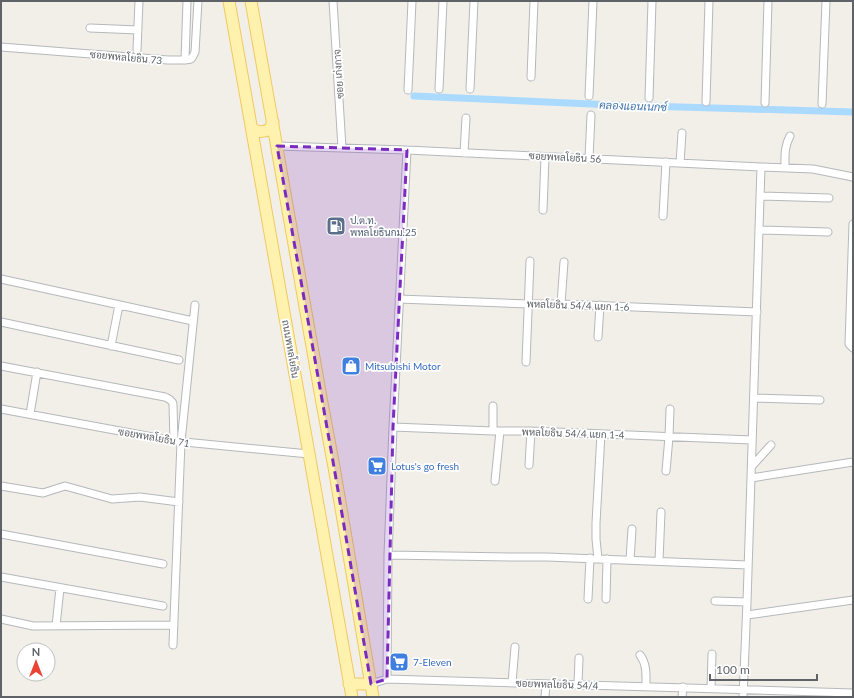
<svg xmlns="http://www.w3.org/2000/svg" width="854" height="698" font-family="Lato,Sarabun,sans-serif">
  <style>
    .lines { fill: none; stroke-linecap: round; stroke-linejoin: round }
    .canal { stroke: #aadaff; stroke-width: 7 }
    .street-casing { stroke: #b5b8bc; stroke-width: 9 }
    .primary-casing { stroke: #f2c960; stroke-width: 13 }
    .street { stroke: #fff; stroke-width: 7 }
    .primary { stroke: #fff2af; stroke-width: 11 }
    .marked { fill: #7b2cbf; fill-opacity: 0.2; stroke: #7b2cbf; stroke-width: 3; stroke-dasharray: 8 5; stroke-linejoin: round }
    .labels { text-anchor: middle; stroke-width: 3.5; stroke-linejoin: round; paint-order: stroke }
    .street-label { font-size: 10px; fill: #5f6368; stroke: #fff }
    .service-label { font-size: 10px; fill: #4e5e75; stroke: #fff; text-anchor: start }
    .shop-label { font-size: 10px; fill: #366cbe; stroke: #fff; text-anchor: start }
    .water-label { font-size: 11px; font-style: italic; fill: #4174aa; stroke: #fff }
  </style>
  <rect width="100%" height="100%" fill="#f1efe8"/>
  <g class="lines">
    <!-- canal -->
    <path class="canal" d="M414,96L613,105L853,112"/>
    <!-- street casing -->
    <g class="street-casing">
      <path id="street" d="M333,1L342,148
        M90,28L138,30
        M1,47L168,60H185L191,59L193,56L195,52L198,1
        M137,50L139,1
        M185,60L187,1
        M531,77L534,1
        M439,89L443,1
        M470,89L474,1
        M408,90L412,1
        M589,96L593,1
        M649,98L652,1
        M706,102L709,1
        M765,103L768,1
        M822,104L826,1
        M277,146L407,150L761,167L813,169L853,177
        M464,153L466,118
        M589,158L591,115
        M680,163L682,133
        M785,168C785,156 784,147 790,136
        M760,196L829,198
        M543,210L545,157
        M663,216L666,162
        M853,224L849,344L853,348
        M759,230L828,232
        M1,279L193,321
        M399,299L528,304H561L757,312
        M561,304L564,262
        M1,322L179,360
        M598,337L600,305
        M111,346L119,305
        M526,362L530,261
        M1,366L165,397C169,399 172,400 173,404L174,441
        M754,398L820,400
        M493,406V431
        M1,409L174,441L309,454
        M30,414L37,372
        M393,427L493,431H531L752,440
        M529,465L531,431
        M752,466L771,445
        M666,471L669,437L670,409
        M751,478L853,462
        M495,481L500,431
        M1,486L43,493L65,486L112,499L140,497L179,502
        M1,534L163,564
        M388,555L512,557H547L748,565
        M598,559L596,539V523L601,434
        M630,560L632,529
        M659,561L661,512
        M1,577L163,606
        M588,599L590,558
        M606,599L607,559
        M715,601L747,602
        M747,615L853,600
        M1,619L33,626L174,625
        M56,626L60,588
        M173,645L181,442L195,305
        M640,655C647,664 646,675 646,686
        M387,679L388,555L393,427L407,150
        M512,683L515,647
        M371,684L387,679L853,693
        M578,685L579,658
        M711,688L712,654
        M545,697L546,684
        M682,697L683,687
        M743,697L747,602L761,167"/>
    </g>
    <!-- primary casing -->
    <g class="primary-casing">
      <path id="primary" d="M229,1L352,697
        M251,1L322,403L334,467L373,697
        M252,129C258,132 263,133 270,129L273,122
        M349,684H371"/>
    </g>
    <!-- street -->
    <use href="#street" class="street"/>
    <!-- primary -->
    <use href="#primary" class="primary"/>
  </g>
  <!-- marked area -->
  <path class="marked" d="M277,146L407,150L393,427L387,679L371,684L334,467Z"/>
  <!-- icons -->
  <defs>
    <g id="fuel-square" transform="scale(1)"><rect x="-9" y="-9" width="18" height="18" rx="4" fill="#5c6f8a" stroke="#fff"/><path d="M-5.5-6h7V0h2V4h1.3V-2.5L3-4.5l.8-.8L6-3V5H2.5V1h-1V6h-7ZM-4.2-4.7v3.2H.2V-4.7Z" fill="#fff"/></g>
    <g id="shop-square" transform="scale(1)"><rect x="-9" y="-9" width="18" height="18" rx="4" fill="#3f7fe0" stroke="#fff"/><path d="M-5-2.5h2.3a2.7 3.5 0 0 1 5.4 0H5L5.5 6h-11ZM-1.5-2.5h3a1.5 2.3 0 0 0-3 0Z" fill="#fff"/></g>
    <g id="supermarket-square" transform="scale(1)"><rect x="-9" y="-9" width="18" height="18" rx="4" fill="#3f7fe0" stroke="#fff"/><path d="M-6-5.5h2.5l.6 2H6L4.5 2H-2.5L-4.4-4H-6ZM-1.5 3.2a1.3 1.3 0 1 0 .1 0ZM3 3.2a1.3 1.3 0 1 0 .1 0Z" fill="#fff"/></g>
  </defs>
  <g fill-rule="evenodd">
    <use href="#fuel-square" x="336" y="226"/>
    <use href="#shop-square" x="351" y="366"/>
    <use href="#supermarket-square" x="377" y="466"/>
    <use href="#supermarket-square" x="399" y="662"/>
  </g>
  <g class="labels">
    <!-- street labels -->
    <g class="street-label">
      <text transform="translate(126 57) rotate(5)" y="4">ซอยพหลโยธิน 73</text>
      <text transform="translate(338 74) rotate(-94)" y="4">ซอย เก่งกาจ</text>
      <text transform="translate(565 157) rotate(3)" y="4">ซอยพหลโยธิน 56</text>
      <text transform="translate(578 305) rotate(2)" y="4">พหลโยธิน 54/4 แยก 1-6</text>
      <text transform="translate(291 349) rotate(80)" y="4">ถนนพหลโยธิน</text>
      <text transform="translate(573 433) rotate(2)" y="4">พหลโยธิน 54/4 แยก 1-4</text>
      <text transform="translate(154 437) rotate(10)" y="4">ซอยพหลโยธิน 71</text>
      <text transform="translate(557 684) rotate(2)" y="4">ซอยพหลโยธิน 54/4</text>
    </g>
    <!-- service labels -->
    <g class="service-label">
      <text x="350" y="224">ป.ต.ท.<tspan x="350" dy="12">พหลโยธินกม.25</tspan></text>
    </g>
    <!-- shop labels -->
    <g class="shop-label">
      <text x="365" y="370">Mitsubishi Motor</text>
      <text x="391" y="470">Lotus's go fresh</text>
      <text x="413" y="666">7-Eleven</text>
    </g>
    <!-- water labels -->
    <g class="water-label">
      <text transform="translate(633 106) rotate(2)" y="4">คลองแอนเนกซ์</text>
    </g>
  </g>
  <!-- border -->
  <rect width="854" height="698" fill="none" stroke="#5f6368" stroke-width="4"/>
  <!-- north arrow -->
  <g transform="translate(36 662)"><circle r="19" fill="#ffffff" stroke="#bfc1c3"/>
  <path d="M0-3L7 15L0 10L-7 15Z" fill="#ea4335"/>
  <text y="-6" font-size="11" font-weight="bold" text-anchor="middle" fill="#5f6368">N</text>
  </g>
  <!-- scale -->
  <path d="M710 674v6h107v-6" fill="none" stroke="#5f6368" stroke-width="2"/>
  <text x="716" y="674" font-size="12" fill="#5f6368" stroke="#ffffff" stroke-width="3" paint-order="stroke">100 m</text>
</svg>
